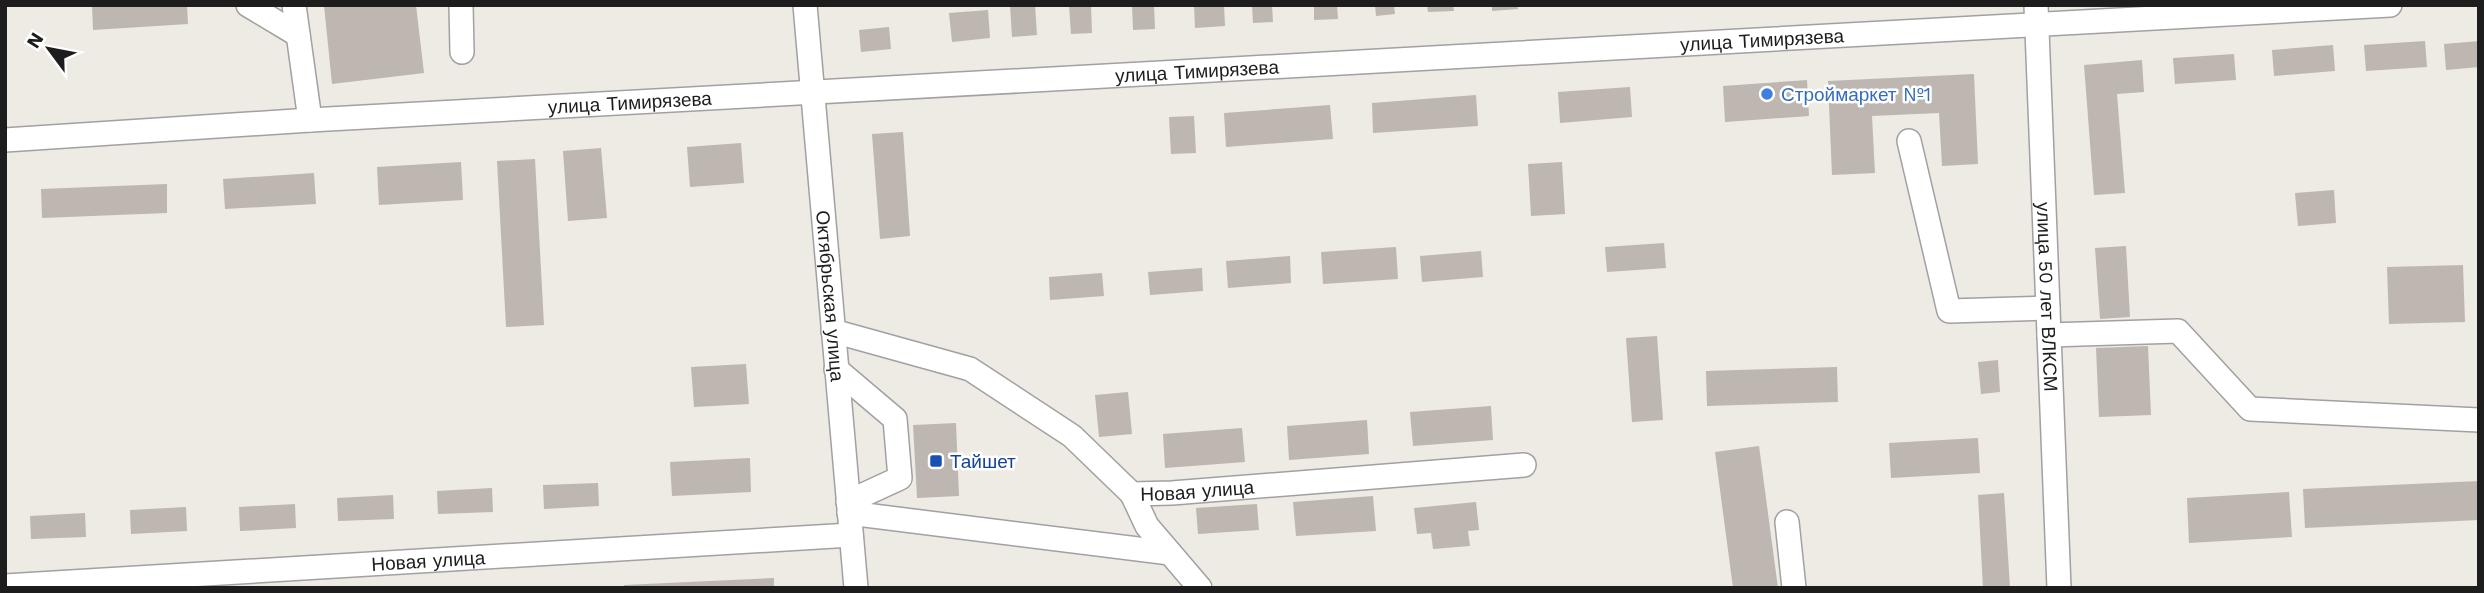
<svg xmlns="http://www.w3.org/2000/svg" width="2484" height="593" font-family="'Work Sans',sans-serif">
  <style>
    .building { fill: #beb6b1 }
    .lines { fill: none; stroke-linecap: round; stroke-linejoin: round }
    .minor-casing { stroke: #a1a1a1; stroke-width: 26 }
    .minor { stroke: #fff; stroke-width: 23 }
    .shop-dot { fill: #3f7fe0; stroke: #fff; stroke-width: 2.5 }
    .transit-dot { fill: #1a4fb4; stroke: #fff; stroke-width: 2.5 }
    .labels { text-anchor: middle; stroke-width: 5; stroke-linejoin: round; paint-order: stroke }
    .street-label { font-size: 19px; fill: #1d1d1d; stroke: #fff }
    .shop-label { font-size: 19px; fill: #366cbe; stroke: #fff; text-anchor: start }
    .transit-label { font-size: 19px; fill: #164399; stroke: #fff; text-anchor: start }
  </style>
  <rect width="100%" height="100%" fill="#eeeae4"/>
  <!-- building -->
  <path class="building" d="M92,5H187L188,24L93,30Z
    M324,5H416L424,73L332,84Z
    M1010,5H1035L1037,35L1012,37Z
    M1069,5H1091L1092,33L1071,34Z
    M1132,5H1154L1155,29L1133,30Z
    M1194,5H1224L1225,26L1195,28Z
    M1252,5H1272L1273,22L1253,23Z
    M1314,5H1337L1338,19L1314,20Z
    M1375,5H1394L1395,14L1376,16Z
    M1427,5H1453L1454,11L1428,12Z
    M1492,5H1517L1518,9L1492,11Z
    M988,10L990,38L952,42L949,13Z
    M889,27L891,49L861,52L859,30Z
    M2425,41L2427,67L2366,71L2364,45Z
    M2479,41V67L2446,70L2444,44Z
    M2333,45L2335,71L2274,76L2272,50Z
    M2234,54L2236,80L2175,84L2173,58Z
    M2142,60L2144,92L2117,94L2125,193L2094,195L2084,65Z
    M1974,74L1978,164L1942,166L1939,113L1872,116L1875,173L1832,175L1828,81Z
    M1807,80L1809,116L1725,122L1723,86Z
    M1630,87L1632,117L1560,123L1558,92Z
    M1476,95L1478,126L1373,133L1372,103Z
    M1330,105L1333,139L1226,147L1224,113Z
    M1194,116L1196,153L1171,154L1169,117Z
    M903,132L910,236L880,239L872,134Z
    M741,143L744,183L690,187L687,147Z
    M601,148L607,218L568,221L563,151Z
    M535,159L544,325L506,327L497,161Z
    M461,162L463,200L379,205L377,167Z
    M1562,162L1565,214L1531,216L1528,164Z
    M314,173L316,204L225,209L223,179Z
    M167,184V213L42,218L41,189Z
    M2334,190L2336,223L2298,226L2295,193Z
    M1664,243L1666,268L1607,272L1605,247Z
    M2126,246L2130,317L2100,319L2095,248Z
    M1396,247L1398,279L1323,284L1321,252Z
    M1481,251L1483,277L1422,282L1420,256Z
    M1290,256L1291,283L1228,288L1226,261Z
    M2463,265L2465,322L2389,324L2387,267Z
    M1202,268L1203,291L1150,295L1148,272Z
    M1102,273L1104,296L1050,300L1049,277Z
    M1657,336L1663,420L1632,422L1626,338Z
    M2148,346L2151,415L2099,417L2096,348Z
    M1998,360L2000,392L1981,394L1978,362Z
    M746,364L749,404L694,407L691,367Z
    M1837,367L1838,402L1707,406L1706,371Z
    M1128,392L1132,434L1099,437L1095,395Z
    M1491,406L1493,440L1413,446L1410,412Z
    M1367,420L1369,454L1289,460L1287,426Z
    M956,423L959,496L917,498L913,425Z
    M1242,428L1245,462L1165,468L1163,434Z
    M1978,438L1980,473L1891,478L1889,443Z
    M1759,446L1778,588H1733L1715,452Z
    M750,458L751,492L672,496L670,462Z
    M2479,481V520L2305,528L2303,489Z
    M598,483L599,506L544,509L543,485Z
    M492,488L493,512L438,514L437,491Z
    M2289,492L2292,537L2189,543L2187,498Z
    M2004,493L2010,588H1983L1978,495Z
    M393,495L394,519L338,521L337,498Z
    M1373,496L1376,531L1296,536L1293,502Z
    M1476,502L1479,530L1468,531L1470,546L1433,549L1431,533L1417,534L1414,508Z
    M295,504L296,528L240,531L239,507Z
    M1257,504L1259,530L1198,534L1196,508Z
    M186,507L187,531L131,534L130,510Z
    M85,513L86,537L31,539L30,516Z
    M774,578V588H624V585Z"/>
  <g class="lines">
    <!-- minor casing -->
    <g class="minor-casing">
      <g id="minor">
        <path d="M248,5L298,35"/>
        <path d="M294,5L310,120"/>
        <path d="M461,5L462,52"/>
        <path id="s1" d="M805,5L856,588"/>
        <path id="s2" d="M2036,5L2059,588"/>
        <path id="s3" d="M5,140L310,120L2390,5"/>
        <path d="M1909,141L1949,311L2048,308"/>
        <path id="s4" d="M833,331L970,369L1072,436L1132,494L1172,493L1524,465"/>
        <path d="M2049,335L2178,331L2250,409L2479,420"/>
        <path d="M836,369L895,419L900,478L848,502"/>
        <path d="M1132,494L1147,526L1200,588"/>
        <path d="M849,513L1170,553"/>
        <path d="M1787,522L1794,588"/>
        <path id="s5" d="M5,586L851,535"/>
      </g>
    </g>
    <!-- minor -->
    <use href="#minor" class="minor"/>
  </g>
  <!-- markers -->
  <circle class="shop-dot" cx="1767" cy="94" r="7"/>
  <rect class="transit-dot" x="929" y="454" width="14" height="14" rx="3.5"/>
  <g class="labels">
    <!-- street labels -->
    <g class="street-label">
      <text dy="7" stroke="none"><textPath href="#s3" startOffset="1760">улица Тимирязева</textPath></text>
      <text dy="7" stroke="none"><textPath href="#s3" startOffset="1194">улица Тимирязева</textPath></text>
      <text dy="7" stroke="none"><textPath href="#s3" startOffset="626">улица Тимирязева</textPath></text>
      <text dy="7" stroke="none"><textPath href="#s2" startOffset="292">улица 50 лет ВЛКСМ</textPath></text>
      <text dy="7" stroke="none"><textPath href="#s1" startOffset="292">Октябрьская улица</textPath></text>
      <text dy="7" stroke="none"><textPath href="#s4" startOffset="413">Новая улица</textPath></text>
      <text dy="7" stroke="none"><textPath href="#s5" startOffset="424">Новая улица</textPath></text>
    </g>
    <!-- shop labels -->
    <g class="shop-label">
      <text x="1781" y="101">Строймаркет №1</text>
    </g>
    <!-- transit labels -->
    <g class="transit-label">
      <text x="950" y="468">Тайшет</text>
    </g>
  </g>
  <!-- border -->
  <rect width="2484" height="593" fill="none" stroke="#1d1d1d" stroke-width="14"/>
  <!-- north arrow -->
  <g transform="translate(49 49) rotate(302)" stroke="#ffffff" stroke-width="5" paint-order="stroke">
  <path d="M0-5L12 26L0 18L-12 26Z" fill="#1d1d1d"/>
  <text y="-10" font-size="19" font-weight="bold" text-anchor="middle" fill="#1d1d1d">N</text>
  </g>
</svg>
